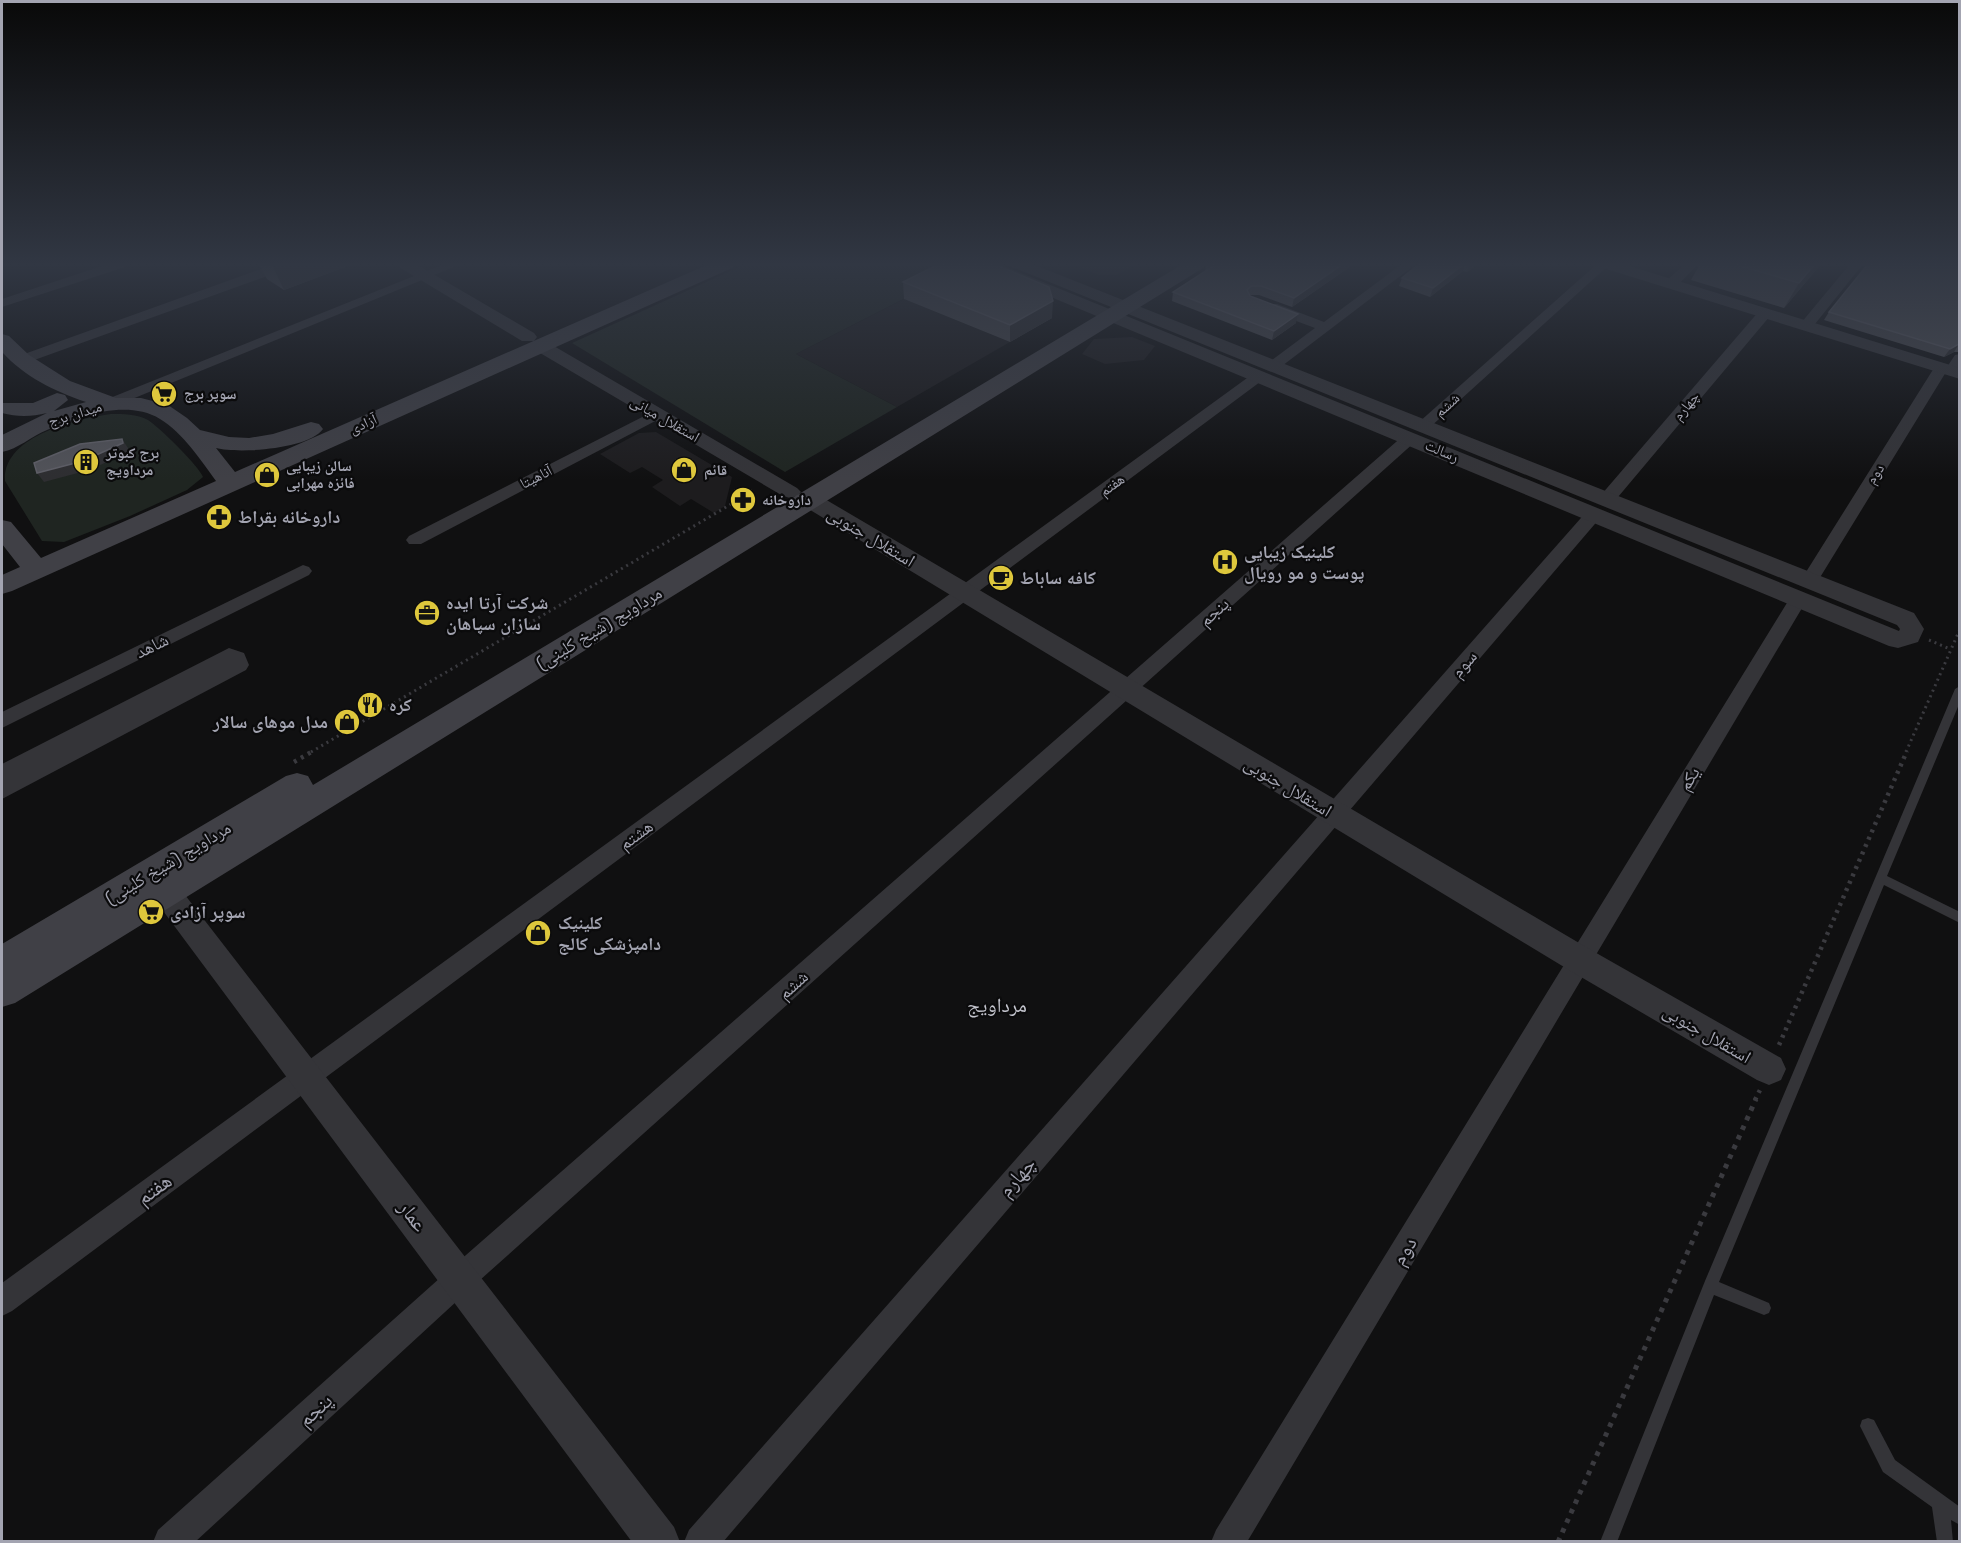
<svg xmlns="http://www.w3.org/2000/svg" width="1961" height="1543" font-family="'Space Grotesk','Noto Naskh Arabic',sans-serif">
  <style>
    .built { fill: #1d1c1e }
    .green { fill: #1f2521 }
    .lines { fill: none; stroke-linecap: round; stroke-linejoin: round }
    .path-far2 { stroke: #3a3a3f; stroke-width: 3; stroke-dasharray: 2 4; stroke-linecap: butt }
    .path-far1 { stroke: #3a3a3f; stroke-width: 4.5; stroke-dasharray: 3 5; stroke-linecap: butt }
    .path { stroke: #3a3a3f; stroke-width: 5; stroke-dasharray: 4.5 6; stroke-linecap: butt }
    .service { fill: #343438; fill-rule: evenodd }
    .minor { fill: #343438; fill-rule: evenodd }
    .tertiary { fill: #343438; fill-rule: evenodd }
    .secondary { fill: #404046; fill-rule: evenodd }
    .wall { fill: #49494e }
    .shaded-wall { fill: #2e2e31 }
    .building { fill: #525359; stroke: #5f5f67; stroke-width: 1.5 }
    .labels { text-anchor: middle; stroke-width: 4.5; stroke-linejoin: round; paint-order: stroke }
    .far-poi-label { font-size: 15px; font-weight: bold; fill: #a3a4b1; stroke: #0b0b0c; text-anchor: start }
    .far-street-label { font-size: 15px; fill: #a3a4b1; stroke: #0b0b0c }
    .poi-label { font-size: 18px; font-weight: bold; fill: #a3a4b1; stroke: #0b0b0c; text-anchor: start }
    .street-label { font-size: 18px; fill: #a3a4b1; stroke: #0b0b0c }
    .neighbourhood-label { font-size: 20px; fill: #c3c4cd; stroke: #0b0b0c }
    .near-street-label { font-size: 21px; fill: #a3a4b1; stroke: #0b0b0c }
  </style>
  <rect width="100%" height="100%" fill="#101011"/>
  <!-- built -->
  <path class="built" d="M1071,264H1136L1117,275H1099Z
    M904,299L1010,342L897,407L796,354Z
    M1132,337L1155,346L1144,360L1105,364L1082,354L1094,339Z
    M656,432L732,477L725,506L714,513L691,499L680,506L652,487L663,480L642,467L630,473L600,454L639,433Z"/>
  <!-- green -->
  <path class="green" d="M746,264H956L964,268L796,354L897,407L785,472L572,343Z
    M111,414C123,414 137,414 148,420C159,427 199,466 203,477L187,490L130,516L64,542L42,541L5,481C2,436 77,419 111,414Z"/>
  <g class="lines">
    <!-- path-far2 -->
    <path class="path-far2" d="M1929,640L1950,649
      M311,752L755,490
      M1906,752L1960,629"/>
    <!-- path-far1 -->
    <path class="path-far1" d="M294,762L313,751
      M1779,1045L1907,751
      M1755,1100L1760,1090"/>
    <!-- path -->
    <path class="path" d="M1558,1542L1756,1099"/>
    <!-- service -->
    <path class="service" d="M1960,686V702L1887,876L1960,912V923L1884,885L1719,1282L1769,1303L1771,1308L1769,1313L1764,1315L1714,1295L1617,1542H1600L1705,1281L1955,689Z
      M1868,1418L1874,1420L1895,1460L1960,1507V1525L1951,1520L1953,1542H1937L1932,1507L1883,1472L1860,1426L1862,1420Z"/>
    <!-- minor -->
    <path class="minor" d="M108,264H126L125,267L2,307V299Z
      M275,264H293L292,267L26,363L21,364L14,360L16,357Z
      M444,264H461L115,406H105L102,403L105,400Z
      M1402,264H1416L1278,369H1268L1266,366L1268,363L1315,328L1267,310L1265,307L1267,304H1277L1324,322Z
      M1597,264H1610L1428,429H1418L1415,426L1418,423Z
      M1685,264H1698L1676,287H1666L1664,284L1666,281Z
      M1850,264H1863L1811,329H1801L1799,326L1801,323Z
      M1765,309L1772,313L1770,316L1613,503H1601L1599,499L1601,495L1760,310Z
      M1960,354L1959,371L1952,375L1946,372L1816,584H1804L1801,580L1934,368L1941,364L1947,367L1955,355Z
      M1259,372L1264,373L1266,376L1264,379L12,1311L2,1316V1283L1254,373Z
      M656,410L661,412L664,415L661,418L421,544H409L406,540L409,536Z
      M1410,433L1416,435L1418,438L1416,441L470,1289L195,1542H153L158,1530L450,1269L1404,435Z
      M1594,509L1600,510L1602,514L1600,518L723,1542H684L689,1530L1588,510Z
      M303,565L309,567L312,571L309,575L2,728V712Z
      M1799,592L1805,594L1808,598L1247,1542H1211L1216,1530L1790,598L1793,594Z
      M229,648L244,653L249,665L246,670L2,799V764Z"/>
    <!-- tertiary -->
    <path class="tertiary" d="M397,264H416L534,333L537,337L534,341H522L399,267Z
      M977,264H999L1899,631L1900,629L1897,625L1012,267L1010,264H1032L1914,613L1924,629L1918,642L1898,648L1889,646L979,267Z
      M1598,264H1623L1960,368V379L1600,267Z
      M541,341L547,342L797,488L801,492L797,496L790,498L783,496L535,350L532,346L535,342Z
      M810,494L818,495L1591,950L1781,1058L1786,1069L1781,1080L1769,1085L1757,1080L1569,970L802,505L799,500L802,495Z
      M165,879L175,882L674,1527L680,1542H632L155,900L150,891L155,882Z"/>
    <!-- secondary -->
    <path class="secondary" d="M709,264H735L732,268L12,591L2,594V575L20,567L2,544V520L11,522L41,558L216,481C200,459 183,433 160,419C127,399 79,416 47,430C32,436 18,449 2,452V435L47,413C31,417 17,417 2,413V403H33L57,393L65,395L68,400L54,411L86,402C54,391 25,377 2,352V334L9,336L29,355L70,381L116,398H141L168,405L187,418L200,430L229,437L249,438L273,434L311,422L319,424L323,429C309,449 239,454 216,448L235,472Z
      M1183,264H1206L1203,268L15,1003L2,1007V944L286,776L297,773L308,776L313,785Z"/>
  </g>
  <!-- wall -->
  <path class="wall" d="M259,264H353L284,290L267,279Z
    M1206,264H1354L1292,307L1259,295H1249L1296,323L1272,340L1172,301L1173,292L1205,271Z
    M1419,264H1478L1467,272L1463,271L1430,297L1399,286L1402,278Z
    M1700,264H1821L1784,308L1691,280Z
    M1959,264V352H1954L1944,357L1824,320L1829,312Z
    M903,282L1052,318L1010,342L904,299Z"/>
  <!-- shaded-wall -->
  <path class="shaded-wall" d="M275,264H353L284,290L272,265Z
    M1343,264H1354L1292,307L1294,298Z
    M1464,264H1465L1463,271L1430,297L1433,288Z
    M1470,264H1478L1467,272Z
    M1815,264H1821L1784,308L1799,283Z
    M1053,301L1052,318L1010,342V325Z
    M1298,314L1296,323L1272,340L1274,331Z
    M1959,344L1954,352L1944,357L1950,349Z
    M122,439L128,448L129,452L89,470L44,482L37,473Z"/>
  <!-- building -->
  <path class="building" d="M939,264H994L1049,287L1053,301L1010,325L903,282Z
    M1213,264H1343L1294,298L1261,286H1251L1247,290L1250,296L1298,314L1274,331L1173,292L1215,265Z
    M1419,264H1464L1433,288L1402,278Z
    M1733,264H1815L1799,283Z
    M1868,264H1959V344L1950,349L1829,312Z
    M122,439L123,443L83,461L37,473L34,463L80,444Z"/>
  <!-- sky -->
  <linearGradient id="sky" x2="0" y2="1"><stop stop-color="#090909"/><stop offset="0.55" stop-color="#313743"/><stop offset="1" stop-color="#313743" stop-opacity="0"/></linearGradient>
  <rect width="1961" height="480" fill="url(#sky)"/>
  <!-- icons -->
  <defs>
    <g id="supermarket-disc" transform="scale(1.35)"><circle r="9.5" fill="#dec73c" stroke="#0b0b0c"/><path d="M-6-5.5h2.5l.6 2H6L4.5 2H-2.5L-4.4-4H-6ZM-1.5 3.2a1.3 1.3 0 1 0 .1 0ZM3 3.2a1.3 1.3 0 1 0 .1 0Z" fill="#111"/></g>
    <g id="building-disc" transform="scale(1.35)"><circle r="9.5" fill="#dec73c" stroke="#0b0b0c"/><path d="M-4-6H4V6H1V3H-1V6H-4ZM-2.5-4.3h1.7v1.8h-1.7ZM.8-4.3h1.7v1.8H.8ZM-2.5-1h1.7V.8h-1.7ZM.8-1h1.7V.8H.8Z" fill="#111"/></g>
    <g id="shop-disc" transform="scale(1.35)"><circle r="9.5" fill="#dec73c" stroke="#0b0b0c"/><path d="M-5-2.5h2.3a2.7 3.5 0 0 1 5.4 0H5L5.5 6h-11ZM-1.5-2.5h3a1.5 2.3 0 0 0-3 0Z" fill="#111"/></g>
    <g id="pharmacy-disc" transform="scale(1.35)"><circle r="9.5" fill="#dec73c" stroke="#0b0b0c"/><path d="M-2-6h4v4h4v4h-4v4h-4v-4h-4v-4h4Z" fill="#111"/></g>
    <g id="hospital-disc" transform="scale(1.35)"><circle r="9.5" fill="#dec73c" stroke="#0b0b0c"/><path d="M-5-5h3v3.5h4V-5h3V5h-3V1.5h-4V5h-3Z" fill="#111"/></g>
    <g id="cafe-disc" transform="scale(1.35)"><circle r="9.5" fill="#dec73c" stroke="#0b0b0c"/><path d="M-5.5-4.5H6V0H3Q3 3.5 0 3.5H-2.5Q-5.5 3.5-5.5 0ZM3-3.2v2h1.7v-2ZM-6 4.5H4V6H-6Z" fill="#111"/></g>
    <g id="office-disc" transform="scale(1.35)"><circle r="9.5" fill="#dec73c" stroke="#0b0b0c"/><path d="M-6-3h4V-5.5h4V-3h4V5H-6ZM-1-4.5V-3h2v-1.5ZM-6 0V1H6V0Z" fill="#111"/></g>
    <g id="restaurant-disc" transform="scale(1.35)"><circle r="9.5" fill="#dec73c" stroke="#0b0b0c"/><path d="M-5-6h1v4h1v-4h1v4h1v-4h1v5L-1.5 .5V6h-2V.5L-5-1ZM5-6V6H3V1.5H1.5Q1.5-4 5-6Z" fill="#111"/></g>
  </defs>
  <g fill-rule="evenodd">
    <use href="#supermarket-disc" x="164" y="394"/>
    <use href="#building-disc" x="86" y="462"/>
    <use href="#shop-disc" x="684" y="470"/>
    <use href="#shop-disc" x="267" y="475"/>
    <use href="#pharmacy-disc" x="743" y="500"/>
    <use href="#pharmacy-disc" x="219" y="517"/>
    <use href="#hospital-disc" x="1225" y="562"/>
    <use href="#cafe-disc" x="1001" y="578"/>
    <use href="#office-disc" x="427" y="613"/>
    <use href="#restaurant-disc" x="370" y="705"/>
    <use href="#shop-disc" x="347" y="722"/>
    <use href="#supermarket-disc" x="151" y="912"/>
    <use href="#shop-disc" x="538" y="933"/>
  </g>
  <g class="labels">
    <!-- far-poi labels -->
    <g class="far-poi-label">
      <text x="184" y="399">سوپر برج</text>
      <text x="106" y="458">برج کبوتر<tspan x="106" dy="17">مرداویج</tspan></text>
      <text x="286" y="471">سالن زیبایی<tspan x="286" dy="17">فائزه مهرابی</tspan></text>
      <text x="704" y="475">قائم</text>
      <text x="762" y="505">داروخانه</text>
    </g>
    <!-- far-street labels -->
    <g class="far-street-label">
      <text transform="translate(1447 405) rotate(-42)" y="5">ششم</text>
      <text transform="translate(1686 406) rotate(-50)" y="5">چهارم</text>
      <text transform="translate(75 414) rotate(-17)" y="5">میدان برج</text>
      <text transform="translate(665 419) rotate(30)" y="5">استقلال میانی</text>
      <text transform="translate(363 424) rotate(-24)" y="5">آزادی</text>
      <text transform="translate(1442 451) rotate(23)" y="5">رسالت</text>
      <text transform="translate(1875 474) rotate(-58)" y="5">دوم</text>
      <text transform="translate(536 477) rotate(-27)" y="5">آناهیتا</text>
      <text transform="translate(1112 485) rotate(-36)" y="5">هفتم</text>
    </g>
    <!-- poi labels -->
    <g class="poi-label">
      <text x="238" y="523">داروخانه بقراط</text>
      <text x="1244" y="558">کلینیک زیبایی<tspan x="1244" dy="21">پوست و مو رویال</tspan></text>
      <text x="1020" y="584">کافه ساباط</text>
      <text x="446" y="609">شرکت آرتا ایده<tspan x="446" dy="21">سازان سپاهان</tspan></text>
      <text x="389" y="711">کره</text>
      <text x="328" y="728" text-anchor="end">مدل موهای سالار</text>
      <text x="170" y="918">سوپر آزادی</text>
      <text x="558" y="929">کلینیک<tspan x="558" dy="21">دامپزشکی کالج</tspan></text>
    </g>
    <!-- street labels -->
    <g class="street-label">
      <text transform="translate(871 537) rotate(31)" y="6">استقلال جنوبی</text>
      <text transform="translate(1214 612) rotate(-42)" y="6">پنجم</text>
      <text transform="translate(599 628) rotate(-31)" y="6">مرداویج (شیخ کلینی)</text>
      <text transform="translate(152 646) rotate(-26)" y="6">شاهد</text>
      <text transform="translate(1464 664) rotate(-49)" y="6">سوم</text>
      <text transform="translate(1689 779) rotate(-59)" y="6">یکم</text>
      <text transform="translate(1288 787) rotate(31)" y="6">استقلال جنوبی</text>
      <text transform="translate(636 835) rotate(-36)" y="6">هشتم</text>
      <text transform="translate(168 863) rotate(-31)" y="6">مرداویج (شیخ کلینی)</text>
      <text transform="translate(793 985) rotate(-42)" y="6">ششم</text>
      <text transform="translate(1707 1034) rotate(30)" y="6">استقلال جنوبی</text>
    </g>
    <!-- neighbourhood labels -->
    <g class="neighbourhood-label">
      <text x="997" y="1012">مرداویج</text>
    </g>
    <!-- near-street labels -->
    <g class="near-street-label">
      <text transform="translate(1017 1177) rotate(-49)" y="7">چهارم</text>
      <text transform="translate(154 1189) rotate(-36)" y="7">هفتم</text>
      <text transform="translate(413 1216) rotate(53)" y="7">عمار</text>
      <text transform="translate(1404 1251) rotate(-59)" y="7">دوم</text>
      <text transform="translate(315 1410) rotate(-42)" y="7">پنجم</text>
    </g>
  </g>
  <!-- border -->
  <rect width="1961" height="1543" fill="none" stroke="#a3a4b1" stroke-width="6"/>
</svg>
